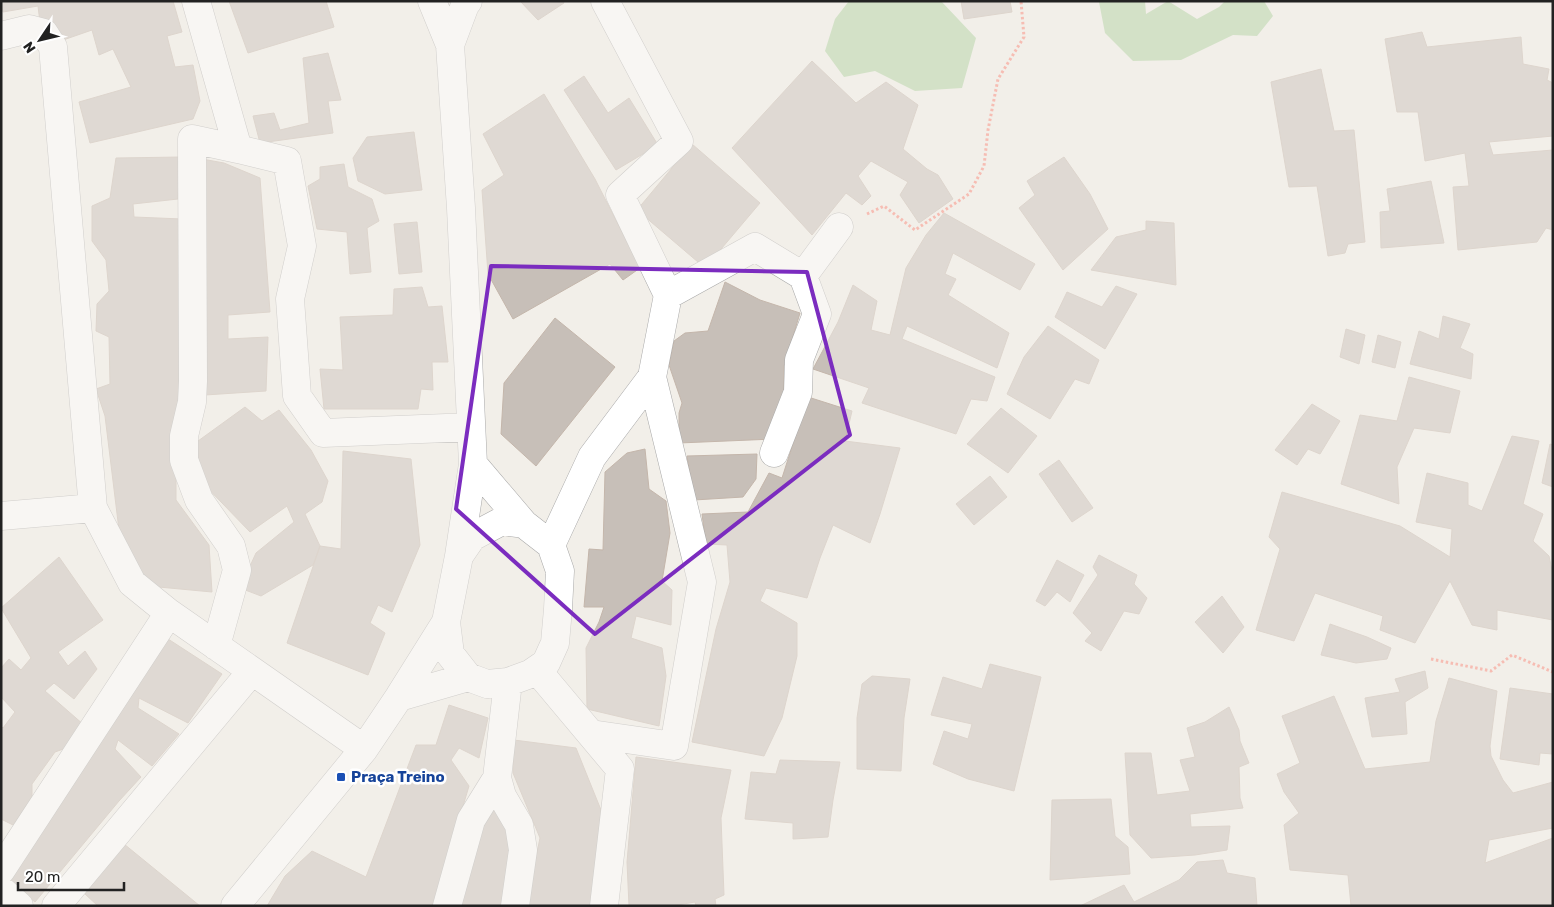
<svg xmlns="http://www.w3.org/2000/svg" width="1554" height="907" font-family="Rubik,sans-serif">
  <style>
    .forest { fill: #add19e }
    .building { fill: #c7bfb8; stroke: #c4b6ab }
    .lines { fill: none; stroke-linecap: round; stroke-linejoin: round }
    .minor-casing { stroke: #a9a9a9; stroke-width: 29 }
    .path { stroke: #fa8072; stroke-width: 3; stroke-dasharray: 2.5 2.5; stroke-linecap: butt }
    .minor { stroke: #fff; stroke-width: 28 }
    .marked { fill: none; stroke: #7b2cbf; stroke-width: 4; stroke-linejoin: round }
    .transit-dot { fill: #1a4fb4; stroke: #fff; stroke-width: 2 }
    .labels { text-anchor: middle; stroke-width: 5; stroke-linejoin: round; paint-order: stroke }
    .transit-label { font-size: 15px; font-weight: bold; fill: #164399; stroke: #fff; text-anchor: start }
  </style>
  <rect width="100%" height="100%" fill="#f2efe9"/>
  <!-- forest -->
  <path class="forest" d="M849,1H941L976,38L962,88L915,91L875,71L844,77L825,51L835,19Z
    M1145,1L1146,14L1168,1L1197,19L1219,7L1225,1H1264L1273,16L1257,36L1233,35L1181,60L1133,61L1105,33L1099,2Z"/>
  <!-- building -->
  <path class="building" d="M1,1H173L182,32L167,36L175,67L193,65L200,101L193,119L90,143L79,102L131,87L113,49L99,55L92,30L43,47L38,6L3,12Z
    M229,1H326L334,27L248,53Z
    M520,1H563L564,3L538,20Z
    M961,1H1010L1012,12L964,19Z
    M1422,32L1427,47L1521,37L1523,64L1549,69L1547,80L1553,83V136L1489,142L1493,155L1553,150V230L1546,228L1537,242L1458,250L1453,187L1469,186L1465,153L1425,161L1418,112H1397L1385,39Z
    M328,53L341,100L328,101L333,133L260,143L253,116L274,113L280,130L309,123L303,58Z
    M812,61L856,103L886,82L918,105L903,149L927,169L938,175L953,199L919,223L900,195L908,182L871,161L858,176L871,196L862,205L846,193L812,235L732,148Z
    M1321,69L1334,131L1354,130L1365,242L1348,244L1345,253L1328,256L1317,186L1289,187L1271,82Z
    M584,76L608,113L629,98L658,145L616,170L564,90Z
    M544,94L595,179L640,268L623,280L610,264L513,319L488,274L482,190L504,175L483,134Z
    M414,132L422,190L385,194L358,181L353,158L367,137Z
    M692,144L760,203L705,268L637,210Z
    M181,157L178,199L133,204L134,217L182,219L181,403L176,438V500L209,545L212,592L148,586L121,546L105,416L96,389L110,384L109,337L96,331L97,304L109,291L106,260L92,241V206L110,198L116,158Z
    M1064,157L1090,194L1108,229L1063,270L1019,208L1035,195L1027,181Z
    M202,159L224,163L260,178L270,312L228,315V339L268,337L266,391L205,395Z
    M344,164L348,187L372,199L379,221L367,228L371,272L350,274L347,232L317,229L308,186L320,179V167Z
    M1431,181L1444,243L1381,248L1380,212L1390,211L1387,189Z
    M944,213L1035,264L1020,290L953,253L945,274L956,279L948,295L1009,333L997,368L907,326L902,339L995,377L987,401L971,399L956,434L862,403L869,388L813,369L838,322L853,285L877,301L871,330L890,335L906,268L926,235Z
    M1146,221L1174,223L1176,285L1091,270L1116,237L1146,230Z
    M417,222L422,272L399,274L394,224Z
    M725,282L760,300L800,313L784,366V392L774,439L679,443V413L682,403L669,365L674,341L685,333L708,331Z
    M1116,286L1137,294L1105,349L1055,317L1067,292L1102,307Z
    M422,287L428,307L442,306L448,362H432L433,390L421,389L418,409H324L320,369L343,370L340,317L393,315L394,289Z
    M1443,316L1470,324L1460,348L1473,354L1471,379L1410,364L1419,331L1439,339Z
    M555,318L615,367L536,466L501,434L504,383Z
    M1048,326L1099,360L1089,384L1075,379L1050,419L1007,394L1024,357Z
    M1346,329L1365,335L1359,364L1340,357Z
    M1378,335L1401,342L1395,368L1372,362Z
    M1409,377L1460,391L1450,433L1414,428L1397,467L1399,504L1341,484L1360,415L1397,421Z
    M808,397L852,411L845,441L900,448L880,514L870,543L833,525L820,558L807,598L766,588L760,601L797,623V656L782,718L764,756L692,742L716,629L730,582L727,545L706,544L702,514L748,512L769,473L782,478Z
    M1312,404L1340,421L1320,454L1308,449L1297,465L1275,450Z
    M245,407L262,421L279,410L311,450L328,481L322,502L305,514L320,546L313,565L261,596L240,588L256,553L294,522L287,506L250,532L195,475L187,449Z
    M1001,408L1037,436L1008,473L967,444Z
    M1512,436L1539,441L1523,504L1543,514L1533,541L1549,556L1553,575V620L1497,610V630L1472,625L1450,581L1415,643L1380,630L1383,616L1315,593L1294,641L1256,630L1280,549L1269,537L1282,492L1400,526L1450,557L1452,529L1416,522L1427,473L1468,483V505L1482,511Z
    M1550,444L1553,445V487L1542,483Z
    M645,449L649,489L666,501L670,533L662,581L672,590L671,625L636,616L631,638L662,648L666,676L659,726L587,709L586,648L599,622L604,607H584L589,549L603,550L605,472L627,453Z
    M343,451L411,459L420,545L392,612L378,605L370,623L385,633L368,675L287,643L320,546L341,549Z
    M757,454L756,479L743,497L694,500L687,456Z
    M1059,460L1093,508L1072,522L1039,474Z
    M990,476L1007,497L974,525L956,504Z
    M1099,555L1137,575L1134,584L1147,598L1139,614L1124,611L1101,651L1085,641L1092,633L1073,613L1098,575L1093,567Z
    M59,557L103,620L58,652L68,666L85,651L97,669L74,699L54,683L45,691L84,725L66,748L55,752L32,784V797L13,825L1,819V726L3,728L15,712L1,697V668L9,659L21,670L31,658L1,608Z
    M1057,560L1084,575L1070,602L1057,592L1045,606L1036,601Z
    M1222,596L1244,627L1223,653L1195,622Z
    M1330,624L1367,637L1391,648L1387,659L1356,663L1321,655Z
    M165,637L222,674L188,723L139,698L138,708L179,734L152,766L118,740L115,749L141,777L119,801L35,902L6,878Z
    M990,664L1041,677L1014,791L968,779L933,764L944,731L968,739L972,724L931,715L943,677L982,689Z
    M1425,671L1428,688L1405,702L1407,734L1372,737L1365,698L1400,692L1395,679Z
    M872,676L910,679L904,718L901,771L857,769V718L862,684Z
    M1449,678L1497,691L1490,746L1491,756L1503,780L1513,793L1553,782V828L1489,840L1485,863L1553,838V906H1351L1348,875L1290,870L1284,825L1299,813L1284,792L1277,774L1300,763L1282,716L1334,696L1365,769L1430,762L1436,721Z
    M1510,688L1553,694V754L1540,753L1539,765L1500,759Z
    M449,705L488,718L479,758L459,748L451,760L469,786L433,906H267L285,876L312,851L366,877L416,745H436Z
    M1229,707L1239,730L1240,741L1249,763L1239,767L1240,798L1243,808L1190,814L1191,827L1230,826L1227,850L1195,855L1151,858L1130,835L1125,753H1151L1157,795L1190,791L1180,760L1195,757L1187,728L1205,722Z
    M514,740L576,748L601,810L593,906H526L540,838L513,773Z
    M636,757L731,770L721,818L724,895L715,899L716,906H696L695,902L672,906H629L627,862Z
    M780,760L840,762L833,800L828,837L793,839V823L745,819L751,772L776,774Z
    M1111,799L1115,836L1128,847L1130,874L1050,880L1052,800Z
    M491,806L500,813L510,836L512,859L506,906H457L477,830Z
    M124,844L200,906H98L85,894Z
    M1223,860L1227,873L1255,878L1257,906H1080L1124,885L1134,902L1179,880L1197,862Z"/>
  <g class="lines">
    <!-- minor casing -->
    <g class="minor-casing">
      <path id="minor" d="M196,1L238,149L287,161L302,246L290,299L297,396L323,433L471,427
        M432,1L450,45
        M605,1L679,141L620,195L668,295
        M1,36L29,29L44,33L53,47L93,508L132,583L169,613L364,749
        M774,453L798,392L799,360L817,314L803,276
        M473,464L524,524
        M1,516L93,508
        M502,521L524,524L551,545L560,571L558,609L555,643L546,663L530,674L508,682L487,684L468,677L450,654L446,622L459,556L472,537Z
        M551,545L592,457L652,377
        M459,556L473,464L461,208L450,45L465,5L468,1
        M216,646L237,570L231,546L199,500L184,460V436L192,402L193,381L192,139L238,149
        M537,670L620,769L604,906
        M508,682L497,778L502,796L519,825L523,850L515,906
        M399,697L468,677
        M591,734L674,746L702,582L652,377L668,295L755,247L803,276L839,227
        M1,870L169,613
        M1,890L19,906
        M56,906L252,671
        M235,906L364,749L399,697L446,622
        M447,906L471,820L497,778"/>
    </g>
    <!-- path -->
    <path class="path" d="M867,214L884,206L915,230L969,194L984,166L988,130L998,79L1024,37L1021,1
      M1431,659L1491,671L1512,655L1553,672"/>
    <!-- minor -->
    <use href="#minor" class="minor"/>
  </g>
  <!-- marked area -->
  <path d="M0 0H1554V907H0ZM491,266L807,272L850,435L595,634L456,509Z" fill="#f2efe9" fill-opacity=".55" fill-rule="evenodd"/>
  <path class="marked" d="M491,266L807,272L850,435L595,634L456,509Z"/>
  <!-- markers -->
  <rect class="transit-dot" x="336" y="772" width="10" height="10" rx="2.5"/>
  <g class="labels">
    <!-- transit labels -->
    <g class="transit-label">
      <text x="351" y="782">Praça Treino</text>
    </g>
  </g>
  <!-- border -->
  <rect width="1554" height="907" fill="none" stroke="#222222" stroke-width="5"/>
  <!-- north arrow -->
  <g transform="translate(40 40) rotate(235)" stroke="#ffffff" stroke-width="4" paint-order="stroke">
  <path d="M0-4L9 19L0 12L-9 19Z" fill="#222222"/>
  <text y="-8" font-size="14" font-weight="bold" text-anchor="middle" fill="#222222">N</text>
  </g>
  <!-- scale -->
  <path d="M18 882v8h106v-8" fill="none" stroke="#222222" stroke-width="2.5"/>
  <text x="25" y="882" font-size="15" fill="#222222" stroke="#ffffff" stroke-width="4" paint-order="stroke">20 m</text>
</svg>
